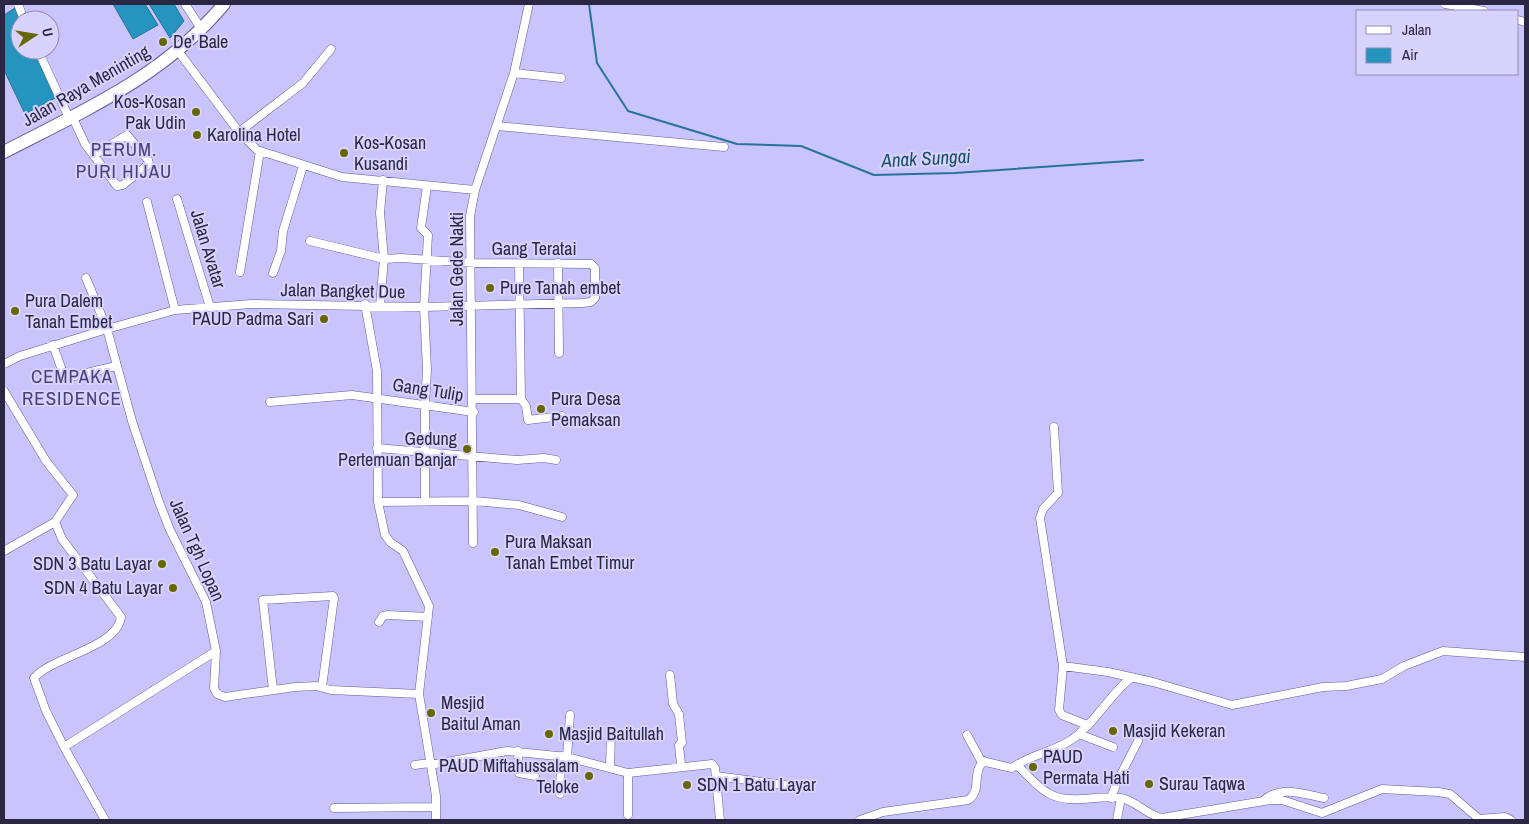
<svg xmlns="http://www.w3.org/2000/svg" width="1529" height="824" font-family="'Archivo Narrow',sans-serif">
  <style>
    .water { fill: #2594be; stroke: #277399 }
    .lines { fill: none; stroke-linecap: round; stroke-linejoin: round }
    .stream { stroke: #277399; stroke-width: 2 }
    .minor-casing { stroke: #635a97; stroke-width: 9 }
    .highway-casing { stroke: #635a97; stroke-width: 14 }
    .minor { stroke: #fff; stroke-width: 8 }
    .highway { stroke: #fff; stroke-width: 12 }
    .poi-dot { fill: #676701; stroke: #d7d3fd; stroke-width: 2 }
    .labels { text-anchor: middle; stroke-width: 4; stroke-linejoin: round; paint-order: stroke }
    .poi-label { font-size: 18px; fill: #2b2742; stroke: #d7d3fd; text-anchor: start }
    .street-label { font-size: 18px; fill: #2b2742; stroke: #d7d3fd }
    .neighbourhood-label { font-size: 19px; letter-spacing: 1px; fill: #4a407b; stroke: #d7d3fd }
    .water-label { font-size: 19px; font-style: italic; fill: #154e65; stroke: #d7d3fd }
  </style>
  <rect width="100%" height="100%" fill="#cac4fc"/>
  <!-- water -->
  <path class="water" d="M113,4H145L158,25L133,39Z
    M149,4H174L184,21L170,38Z
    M18,6L20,50H38L59,96L25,114L4,70V15Z"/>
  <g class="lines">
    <!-- stream -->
    <path class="stream" d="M589,4L597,63L628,111L737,144L801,146L874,175L955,173L1143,160"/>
    <!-- minor casing -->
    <g class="minor-casing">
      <path id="minor" d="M18,4L24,20
        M185,4L202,30
        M1445,4L1484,11
        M1518,20L1525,22
        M38,50L69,118
        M178,51L239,132L257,150L342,177L475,190
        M514,73L561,78
        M72,116L85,144L117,186L123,185L149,164L148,160L127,135L94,155
        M497,126L724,147
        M239,132L303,83L331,49
        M177,199L210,307
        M147,202L175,310
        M558,263L559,353
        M519,264L521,399
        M240,272L260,151
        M273,273L281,251L283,231L303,166
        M86,278L107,329L175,310L251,304L424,307L582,303L591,302L595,298V268L591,264L475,263L401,258L384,259L310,241
        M365,304L377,371L378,502L385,535L390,542L403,551L429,606L419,694L436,796V820
        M380,306L384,259L380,213L383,180
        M53,345L64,376L70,377L116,366
        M4,364L20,356L107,329L132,421L159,502L170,530L206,602L216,651L214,688L217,694L225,697L295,687L316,686L331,690L419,694
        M4,391L46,461L73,495L55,522L4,551
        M474,399H521
        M521,399L526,406L528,420L562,416
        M270,402L352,395L474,412
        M1054,427L1058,493L1043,509L1040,518L1063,666L1059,710L1062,715L1087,725
        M377,448L517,460L544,458L556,460
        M425,501V404L427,370L424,307L428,235L421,228L427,186
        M378,502L474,501L519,505L562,517
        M55,522L62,539L121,617C117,648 53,656 34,678L46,711L64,747
        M473,543L470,216L475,190L514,73L529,4
        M379,622L383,616L388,615L428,617
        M1063,666L1108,672L1153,682L1232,705L1323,687L1346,686L1382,679L1404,666L1443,651L1525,657
        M670,675L673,704L679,714L682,743L679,745L681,765
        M273,690L263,600L333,596L334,598L322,687
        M1079,734L1113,747
        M967,735L980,759L986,762
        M518,751L519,773L535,776
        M567,757L570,715
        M415,765L429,763
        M430,765L507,751L567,757L628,773L712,764L715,768L720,820
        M1017,765C1027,774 1036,786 1048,793C1069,806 1098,794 1121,798C1137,801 1146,815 1162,818L1270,800H1282L1322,813L1382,789L1438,792L1450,794L1479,819L1505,817L1511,820
        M610,767L611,733
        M716,776L785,785
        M560,794L561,756
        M1111,798L1117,782L1138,741
        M1264,800C1282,785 1303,794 1324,798
        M334,808L436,807
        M628,815V773
        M105,820L64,747L216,651
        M860,820L883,812L968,800C982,791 972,774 982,763L986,762L1012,768C1031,754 1055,752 1074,738C1096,722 1109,695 1131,678
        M1117,820L1121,798"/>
    </g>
    <!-- highway casing -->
    <g class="highway-casing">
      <path id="highway" d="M4,152C85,110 164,76 224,4"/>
    </g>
    <!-- minor -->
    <use href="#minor" class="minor"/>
    <!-- highway -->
    <use href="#highway" class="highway"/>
  </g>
  <!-- markers -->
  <g class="poi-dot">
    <circle cx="163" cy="42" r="5"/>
    <circle cx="196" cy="112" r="5"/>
    <circle cx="197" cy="135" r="5"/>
    <circle cx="344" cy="153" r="5"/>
    <circle cx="490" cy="288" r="5"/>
    <circle cx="15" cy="311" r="5"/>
    <circle cx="324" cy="319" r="5"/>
    <circle cx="541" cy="409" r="5"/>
    <circle cx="467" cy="449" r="5"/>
    <circle cx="495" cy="552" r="5"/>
    <circle cx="162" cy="564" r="5"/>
    <circle cx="173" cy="588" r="5"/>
    <circle cx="431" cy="713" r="5"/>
    <circle cx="1113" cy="731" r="5"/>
    <circle cx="549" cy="734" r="5"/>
    <circle cx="1033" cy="767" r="5"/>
    <circle cx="589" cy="776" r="5"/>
    <circle cx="1149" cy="784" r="5"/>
    <circle cx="687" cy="785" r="5"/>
  </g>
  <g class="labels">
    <!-- poi labels -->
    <g class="poi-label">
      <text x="173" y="48">De' Bale</text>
      <text x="186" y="108" text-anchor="end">Kos-Kosan<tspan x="186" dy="21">Pak Udin</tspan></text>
      <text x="207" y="141">Karolina Hotel</text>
      <text x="354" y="149">Kos-Kosan<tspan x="354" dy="21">Kusandi</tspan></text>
      <text x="500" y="294">Pure Tanah embet</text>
      <text x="25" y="307">Pura Dalem<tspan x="25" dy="21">Tanah Embet</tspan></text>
      <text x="314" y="325" text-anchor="end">PAUD Padma Sari</text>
      <text x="551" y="405">Pura Desa<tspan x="551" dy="21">Pemaksan</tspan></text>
      <text x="457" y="445" text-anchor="end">Gedung<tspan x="457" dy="21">Pertemuan Banjar</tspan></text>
      <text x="505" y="548">Pura Maksan<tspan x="505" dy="21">Tanah Embet Timur</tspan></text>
      <text x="152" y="570" text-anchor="end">SDN 3 Batu Layar</text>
      <text x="163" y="594" text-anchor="end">SDN 4 Batu Layar</text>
      <text x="441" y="709">Mesjid<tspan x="441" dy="21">Baitul Aman</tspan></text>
      <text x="1123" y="737">Masjid Kekeran</text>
      <text x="559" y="740">Masjid Baitullah</text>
      <text x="1043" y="763">PAUD<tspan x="1043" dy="21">Permata Hati</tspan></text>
      <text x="579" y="772" text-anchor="end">PAUD Miftahussalam<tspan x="579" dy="21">Teloke</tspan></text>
      <text x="1159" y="790">Surau Taqwa</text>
      <text x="697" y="791">SDN 1 Batu Layar</text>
    </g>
    <!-- street labels -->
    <g class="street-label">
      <text transform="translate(86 86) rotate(-30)" y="6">Jalan Raya Meninting</text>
      <text transform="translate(208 249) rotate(73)" y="6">Jalan Avatar</text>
      <text x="534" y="255">Gang Teratai</text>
      <text transform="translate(457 269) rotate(-90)" y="6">Jalan Gede Nakti</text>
      <text transform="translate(343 291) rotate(1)" y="6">Jalan Bangket Due</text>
      <text transform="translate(428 390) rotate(9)" y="6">Gang Tulip</text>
      <text transform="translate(197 550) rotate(66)" y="6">Jalan Tgh Lopan</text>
    </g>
    <!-- neighbourhood labels -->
    <g class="neighbourhood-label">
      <text x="124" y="156">PERUM.<tspan x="124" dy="22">PURI HIJAU</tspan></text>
      <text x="72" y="383">CEMPAKA<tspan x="72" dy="22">RESIDENCE</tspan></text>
    </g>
    <!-- water labels -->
    <g class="water-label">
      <text transform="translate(926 158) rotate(-3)" y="7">Anak Sungai</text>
    </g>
  </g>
  <!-- border -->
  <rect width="1529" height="824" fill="none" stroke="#2b2742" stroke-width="10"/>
  <!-- legend -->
  <rect x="1356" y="10" width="162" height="65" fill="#d7d3fd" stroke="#928eb2"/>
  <rect x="1366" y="26" width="25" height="8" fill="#ffffff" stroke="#928eb2"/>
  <text x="1402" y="35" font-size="15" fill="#2b2742">Jalan</text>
  <rect x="1366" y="48" width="25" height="15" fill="#2594be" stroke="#928eb2"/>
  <text x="1402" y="60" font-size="15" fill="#2b2742">Air</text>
  <!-- north arrow -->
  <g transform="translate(35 35) rotate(78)"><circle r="24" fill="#d7d3fd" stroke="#928eb2"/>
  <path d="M0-4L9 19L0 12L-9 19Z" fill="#676701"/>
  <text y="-8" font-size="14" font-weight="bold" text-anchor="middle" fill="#2b2742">U</text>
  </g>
</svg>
